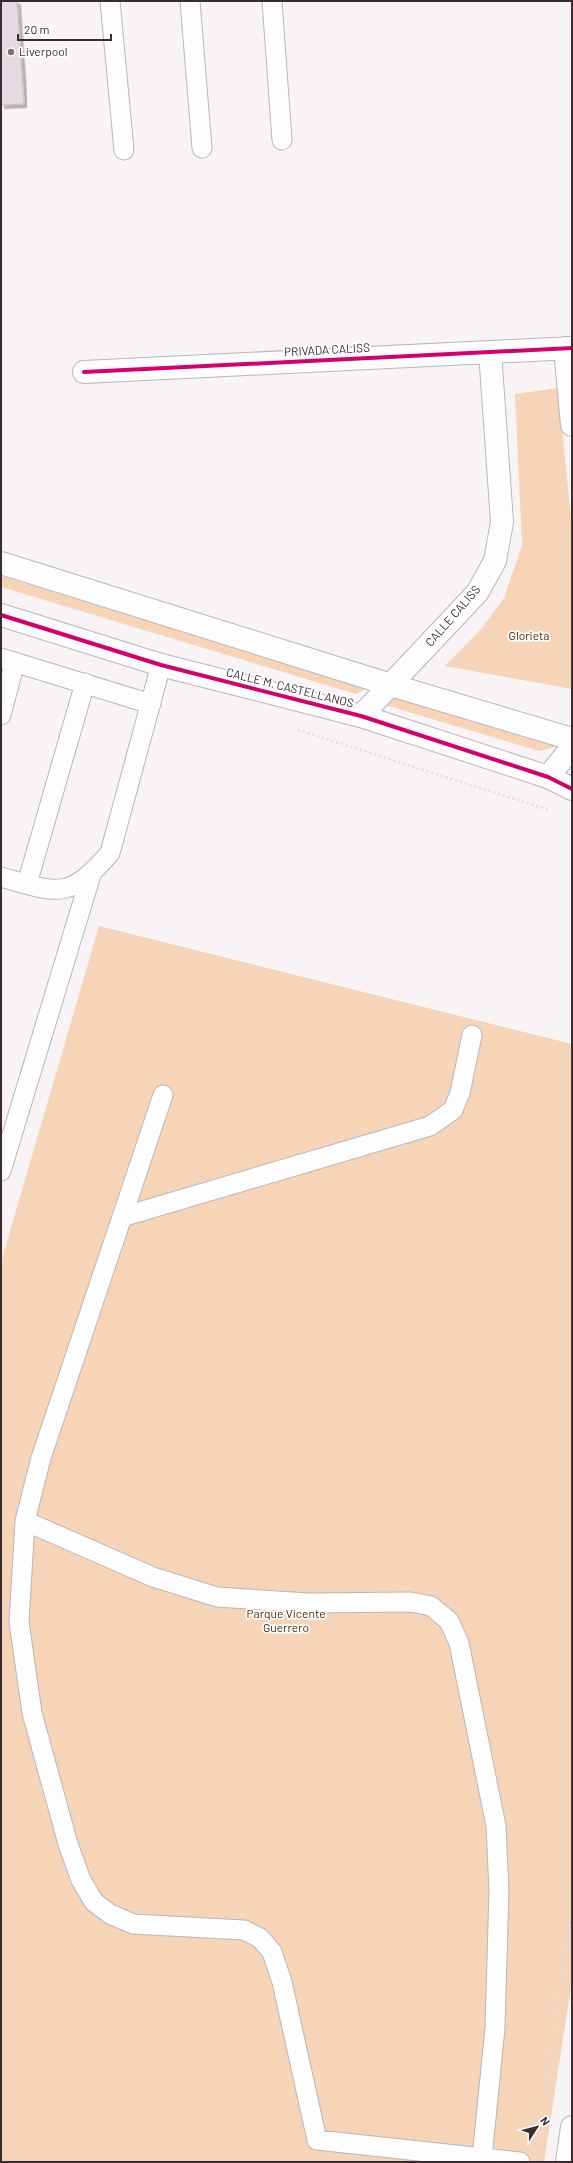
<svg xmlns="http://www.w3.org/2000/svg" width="573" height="2163" font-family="Barlow,sans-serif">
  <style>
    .green { fill: #f5d4b7 }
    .building { fill: #e3dbe2; stroke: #c6bfc6; filter: url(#shadow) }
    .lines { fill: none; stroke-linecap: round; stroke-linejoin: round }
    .service-casing { stroke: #beb4b8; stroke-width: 21 }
    .minor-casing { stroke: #beb4b8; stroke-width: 24 }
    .tertiary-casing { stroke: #beb4b8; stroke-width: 24 }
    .path { stroke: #e0dfdf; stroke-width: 2.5; stroke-dasharray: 2 3; stroke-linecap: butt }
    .service { stroke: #fefdfe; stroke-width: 19 }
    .minor { stroke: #fefdfe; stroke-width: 22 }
    .tertiary { stroke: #fefdfe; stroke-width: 22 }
    .cycleway-casing { stroke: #fff; stroke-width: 6 }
    .cycleway { stroke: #d6006c; stroke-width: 4 }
    .poi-dot { fill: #7c7175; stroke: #fff; stroke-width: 1.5 }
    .labels { text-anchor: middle; stroke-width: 3.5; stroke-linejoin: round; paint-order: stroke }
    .poi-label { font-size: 12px; fill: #3a2b30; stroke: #fff; text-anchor: start }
    .street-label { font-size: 12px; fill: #3a2b30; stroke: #fff }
    .park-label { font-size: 12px; fill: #452808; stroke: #fff }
  </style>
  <defs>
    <filter id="shadow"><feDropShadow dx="3.5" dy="3.5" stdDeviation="0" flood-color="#0004"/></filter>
  </defs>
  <rect width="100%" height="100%" fill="#f8f3f5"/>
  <!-- green -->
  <path class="green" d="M558,388L572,528V689L445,666L482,628L504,598L522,545L515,394Z
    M1,576L368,687L356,694L1,587Z
    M393,694L561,746L539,751L385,705Z
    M99,926L572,1044V1980L544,2162H1V1262Z"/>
  <!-- building -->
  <path class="building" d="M1,1H17L24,104L1,105Z"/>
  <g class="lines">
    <!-- service casing -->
    <g class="service-casing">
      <path id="service" d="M110,1L124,150
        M190,1L202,148
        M272,1L282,140
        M1,658L151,704
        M1,715L15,662
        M1,877C58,893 68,901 110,853L161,665
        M27,884L85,683
        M163,1095L41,1458L25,1521L153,1577L217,1597L308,1603L411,1602L431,1606L449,1621L459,1643L496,1826L499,1890L495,2028L482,2158
        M1,1171L91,875
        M122,1217L430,1126L453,1110L460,1093L472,1035
        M25,1521L19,1622L32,1713L68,1844L81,1880L94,1902L110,1914L133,1924L244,1930L260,1938L272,1952L282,1982L317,2140L520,2162"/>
    </g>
    <!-- minor casing -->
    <g class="minor-casing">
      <path id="minor" d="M565,348L572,425
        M84,372L572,348
        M361,716L477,593L495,561L502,522L490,352
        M548,777L572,747"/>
    </g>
    <!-- tertiary casing -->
    <g class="tertiary-casing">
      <path id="tertiary" d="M1,563L391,685L572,739
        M1,615L161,665L361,716L548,777L572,789
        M567,2162L572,2127"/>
    </g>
    <!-- path -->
    <path class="path" d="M298,730L549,810
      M537,2144L572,1904"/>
    <!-- service -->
    <use href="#service" class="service"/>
    <!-- minor -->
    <use href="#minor" class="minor"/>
    <!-- tertiary -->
    <use href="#tertiary" class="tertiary"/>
    <!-- cycleway casing -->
    <g class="cycleway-casing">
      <path id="cycleway" d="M84,372L572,348
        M1,615L161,665L361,716L548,777L572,789"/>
    </g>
    <!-- cycleway -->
    <use href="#cycleway" class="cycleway"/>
  </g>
  <!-- markers -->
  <circle class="poi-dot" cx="11" cy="52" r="4"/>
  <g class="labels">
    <!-- poi labels -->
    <g class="poi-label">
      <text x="19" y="56">Liverpool</text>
    </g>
    <!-- street labels -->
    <g class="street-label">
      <text transform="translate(327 350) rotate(-3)" y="4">PRIVADA CALISS</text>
      <text transform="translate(453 616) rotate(-49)" y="4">CALLE CALISS</text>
      <text transform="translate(290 688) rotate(14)" y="4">CALLE M. CASTELLANOS</text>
    </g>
    <!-- park labels -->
    <g class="park-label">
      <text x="529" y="640">Glorieta</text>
      <text x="286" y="1618">Parque Vicente<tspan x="286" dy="14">Guerrero</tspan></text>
    </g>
  </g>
  <!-- border -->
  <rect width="573" height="2163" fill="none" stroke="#3a2b30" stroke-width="4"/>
  <!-- north arrow -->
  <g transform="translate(537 2127) rotate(54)" stroke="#ffffff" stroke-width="3" paint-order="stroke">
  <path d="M0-3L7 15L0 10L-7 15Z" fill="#3a2b30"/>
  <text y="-6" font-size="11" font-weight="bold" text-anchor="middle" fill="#3a2b30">N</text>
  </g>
  <!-- scale -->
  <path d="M18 34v6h93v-6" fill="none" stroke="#3a2b30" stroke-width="2"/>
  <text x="24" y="34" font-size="12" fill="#3a2b30" stroke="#ffffff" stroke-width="3" paint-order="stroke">20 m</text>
</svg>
